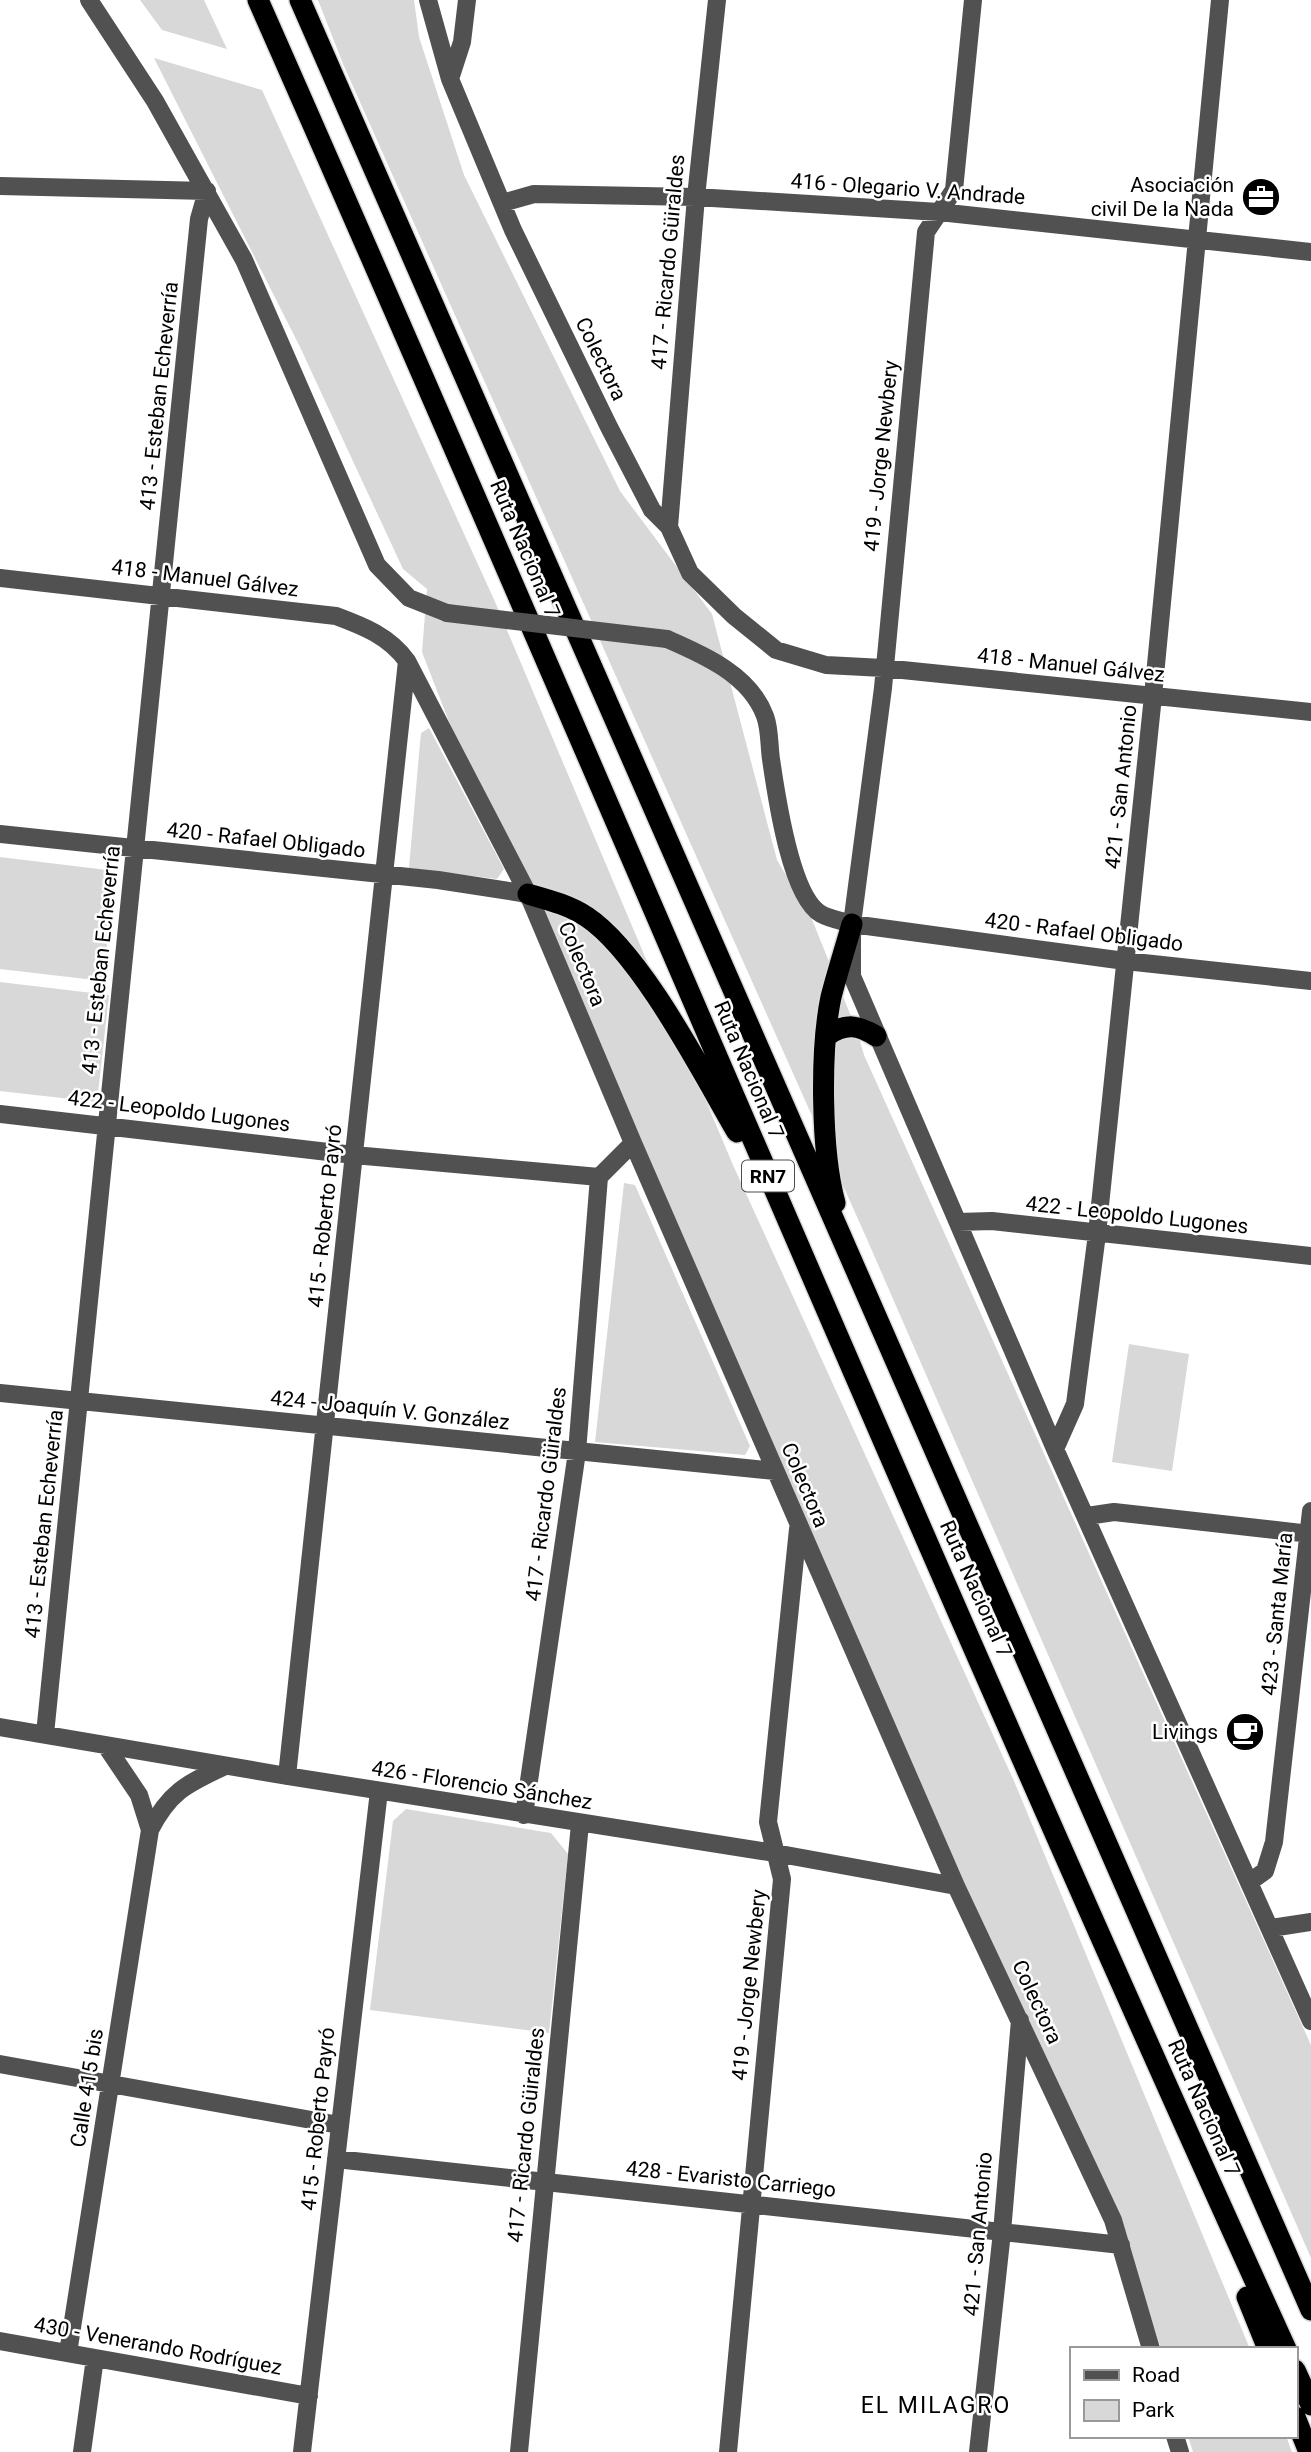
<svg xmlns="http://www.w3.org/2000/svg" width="1311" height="2452" font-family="Roboto,sans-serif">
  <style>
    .green { fill: #d8d8d8 }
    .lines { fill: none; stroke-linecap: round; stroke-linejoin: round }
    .highway-casing { stroke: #dbdbdb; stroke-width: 24 }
    .minor { stroke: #515151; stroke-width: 18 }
    .highway { stroke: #000; stroke-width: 21 }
    .minor-bridge { stroke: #515151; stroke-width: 18 }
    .labels { text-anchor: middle; stroke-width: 5; stroke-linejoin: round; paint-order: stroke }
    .shield { fill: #fff; stroke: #4c4c4c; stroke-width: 2 }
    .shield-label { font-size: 19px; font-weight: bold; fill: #000 }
    .poi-label { font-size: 21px; fill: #000; stroke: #fff; text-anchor: end }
    .street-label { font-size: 21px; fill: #000; stroke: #fff }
    .neighbourhood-label { font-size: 23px; letter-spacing: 2px; fill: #000; stroke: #fff }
  </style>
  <rect width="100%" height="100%" fill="#fff"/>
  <!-- green -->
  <path class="green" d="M140,0H204L227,49L162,30Z
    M318,0H414L419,37L464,175L620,491L712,614L777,860L811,917L857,1031L864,1055L1311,2045V2258L866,1237L343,64Z
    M154,58L262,90L496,604L733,1165L1014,1781L1250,2349H1161L1120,2220L988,1954L453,732L422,652L427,589L403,569L300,347Z
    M429,728L504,869L497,879L409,868L420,743L421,733Z
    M0,857L115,871L103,981L0,969Z
    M0,982L109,995L97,1102L0,1091Z
    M624,1183L635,1185L750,1446L745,1455L595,1442Z
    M1129,1344L1189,1354L1172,1471L1112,1462Z
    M406,1809L551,1833L568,1854L549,2033L370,2010L393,1821Z
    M1188,2436H1286L1292,2452H1193Z"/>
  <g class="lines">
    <!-- highway casing -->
    <g class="highway-casing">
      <path id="highway" d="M258,0C604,782 931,1571 1286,2349
        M300,0L1311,2310
        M528,894C549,900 569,905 587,917C641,953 703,1074 737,1132
        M828,1035C846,1023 858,1025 876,1036
        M835,1203C821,1151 820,1050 831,997C837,973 845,949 852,924
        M1247,2297L1268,2349
        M1295,2370L1311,2405
        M1295,2417L1309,2452"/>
    </g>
    <!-- minor -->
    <path class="minor" d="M89,0L155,101L244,260L377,565L409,598L447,613
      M428,0L450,79L513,230L609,427L652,510L669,527L690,573L734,616L776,650L826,665L883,668L1311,712
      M973,0L954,190L926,232L883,688L852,924V976L1055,1449L1311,2021
      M450,79L462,42L467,0
      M0,186L207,191
      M502,203L534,194L696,197L939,212L1311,252
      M669,527L696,197L717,0
      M0,578L336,616C363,626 389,636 407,661L528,894L633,1143L956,1886L1113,2220L1151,2349
      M667,639C704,655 750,675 765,716C770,729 769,746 771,759C776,793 790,896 821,914C830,919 842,921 852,924L1125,961L1311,981
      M0,834L438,880L528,894
      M0,1114L354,1155L599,1177L633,1143
      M958,1222L992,1221L1311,1256
      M0,1393L775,1471
      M1055,1449L1075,1404L1097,1234L1153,696L1220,0
      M1087,1516L1114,1512L1311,1534
      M0,1727L287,1776L775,1853L956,1886
      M45,1734L199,219L207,191
      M106,1746L139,1795L150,1830
      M287,1776L407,661
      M524,1815L577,1452L599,1177
      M1251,1881L1265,1871L1274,1842L1311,1511
      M1271,1928L1311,1922
      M0,2064L339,2125
      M336,2159L1121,2245
      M0,2341L309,2396
      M68,2353L150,1830C170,1791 187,1784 225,1766
      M1175,2436L1180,2452
      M82,2452L95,2358
      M302,2452L379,1791
      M519,2452L580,1824
      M728,2452L782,1879L768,1822L798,1529
      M978,2452L1002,2232L1020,2020"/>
    <!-- highway -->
    <use href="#highway" class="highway"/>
    <!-- minor-bridge -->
    <path class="minor-bridge" d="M447,613L667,639"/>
  </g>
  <!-- icons -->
  <defs>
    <g id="office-disc" transform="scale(2.0125)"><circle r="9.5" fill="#000" stroke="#fff"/><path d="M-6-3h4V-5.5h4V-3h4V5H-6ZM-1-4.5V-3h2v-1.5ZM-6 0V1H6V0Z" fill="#fff"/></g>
    <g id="cafe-disc" transform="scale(2.0125)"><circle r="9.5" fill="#000" stroke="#fff"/><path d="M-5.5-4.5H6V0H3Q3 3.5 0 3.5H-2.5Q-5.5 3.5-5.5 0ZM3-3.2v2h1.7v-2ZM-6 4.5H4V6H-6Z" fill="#fff"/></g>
  </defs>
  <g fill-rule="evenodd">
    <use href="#office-disc" x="1261" y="197"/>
    <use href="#cafe-disc" x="1245" y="1732"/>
  </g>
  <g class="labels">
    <!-- shield labels -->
    <rect class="shield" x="742" y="1160.5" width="52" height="31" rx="5"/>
    <g class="shield-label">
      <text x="768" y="1183">RN7</text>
    </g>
    <!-- poi labels -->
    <g class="poi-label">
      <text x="1234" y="192">Asociación<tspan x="1234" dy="24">civil De la Nada</tspan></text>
      <text x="1218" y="1739">Livings</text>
    </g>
    <!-- street labels -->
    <g class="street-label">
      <text transform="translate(908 189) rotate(4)" y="7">416 - Olegario V. Andrade</text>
      <text transform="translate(668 262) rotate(-85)" y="7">417 - Ricardo Güiraldes</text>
      <text transform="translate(601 359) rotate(64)" y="7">Colectora</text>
      <text transform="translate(159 396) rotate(-84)" y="7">413 - Esteban Echeverría</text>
      <text transform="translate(881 456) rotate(-84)" y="7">419 - Jorge Newbery</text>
      <text transform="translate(525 549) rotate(67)" y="7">Ruta Nacional 7</text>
      <text transform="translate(205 578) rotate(7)" y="7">418 - Manuel Gálvez</text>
      <text transform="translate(1071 665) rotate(6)" y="7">418 - Manuel Gálvez</text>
      <text transform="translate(1121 787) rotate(-84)" y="7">421 - San Antonio</text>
      <text transform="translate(266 840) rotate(6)" y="7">420 - Rafael Obligado</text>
      <text transform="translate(1084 932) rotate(7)" y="7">420 - Rafael Obligado</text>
      <text transform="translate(101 960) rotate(-84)" y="7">413 - Esteban Echeverría</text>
      <text transform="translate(582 964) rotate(67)" y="7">Colectora</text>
      <text transform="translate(749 1070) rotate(67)" y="7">Ruta Nacional 7</text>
      <text transform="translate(179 1111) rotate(7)" y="7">422 - Leopoldo Lugones</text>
      <text transform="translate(1137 1215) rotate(6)" y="7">422 - Leopoldo Lugones</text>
      <text transform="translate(325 1216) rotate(-84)" y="7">415 - Roberto Payró</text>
      <text transform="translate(390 1410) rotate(6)" y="7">424 - Joaquín V. González</text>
      <text transform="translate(805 1485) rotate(67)" y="7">Colectora</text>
      <text transform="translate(546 1494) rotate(-83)" y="7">417 - Ricardo Güiraldes</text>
      <text transform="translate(44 1524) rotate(-84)" y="7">413 - Esteban Echeverría</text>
      <text transform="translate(976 1589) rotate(66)" y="7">Ruta Nacional 7</text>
      <text transform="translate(1277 1614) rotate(-84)" y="7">423 - Santa María</text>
      <text transform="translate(482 1785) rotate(9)" y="7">426 - Florencio Sánchez</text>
      <text transform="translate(749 1985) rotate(-84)" y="7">419 - Jorge Newbery</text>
      <text transform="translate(1037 2002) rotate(65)" y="7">Colectora</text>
      <text transform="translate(87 2088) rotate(-81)" y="7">Calle 415 bis</text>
      <text transform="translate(1204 2108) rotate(66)" y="7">Ruta Nacional 7</text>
      <text transform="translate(318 2119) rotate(-84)" y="7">415 - Roberto Payró</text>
      <text transform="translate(526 2135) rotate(-84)" y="7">417 - Ricardo Güiraldes</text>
      <text transform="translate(731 2179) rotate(6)" y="7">428 - Evaristo Carriego</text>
      <text transform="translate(978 2234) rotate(-85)" y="7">421 - San Antonio</text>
      <text transform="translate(158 2346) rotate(10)" y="7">430 - Venerando Rodríguez</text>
    </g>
    <!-- neighbourhood labels -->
    <g class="neighbourhood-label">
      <text x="936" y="2413">EL MILAGRO</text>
    </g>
  </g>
  <!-- legend -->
  <rect x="1070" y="2347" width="228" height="91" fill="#ffffff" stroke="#999999" stroke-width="2"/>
  <rect x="1084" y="2370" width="35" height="10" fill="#515151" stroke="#999999" stroke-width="2"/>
  <text x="1132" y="2382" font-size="21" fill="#000000">Road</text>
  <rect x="1084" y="2400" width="35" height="21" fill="#d8d8d8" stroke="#999999" stroke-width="2"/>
  <text x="1132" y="2417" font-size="21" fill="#000000">Park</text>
</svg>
